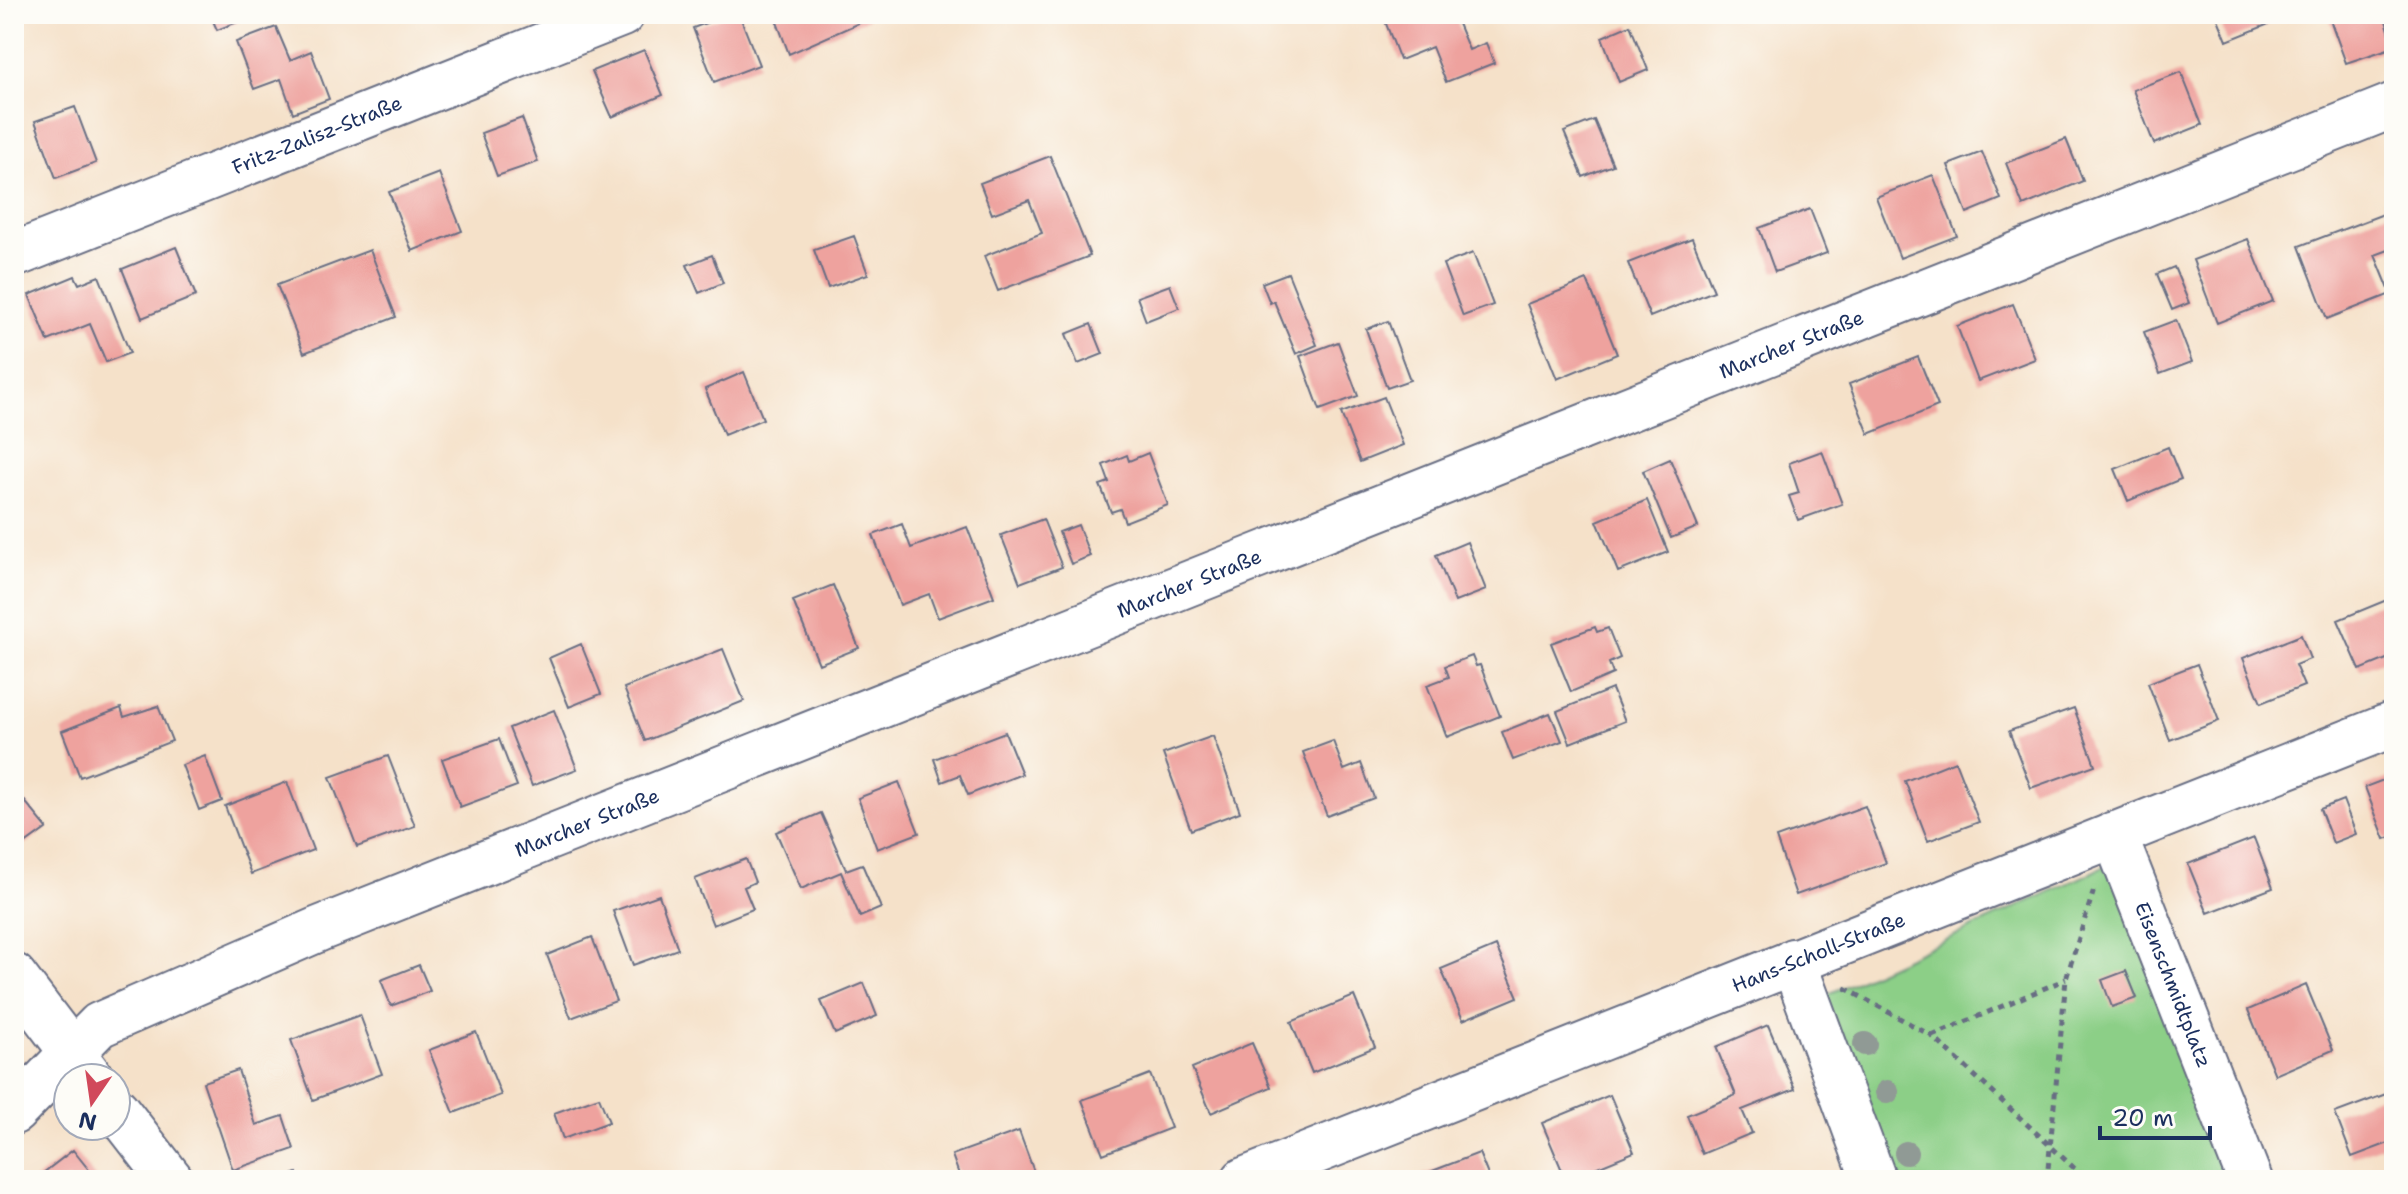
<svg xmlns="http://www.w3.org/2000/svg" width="2408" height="1194" font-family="'Shantell Sans',sans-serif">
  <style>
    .green { fill: #8ccf87; stroke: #547f72; stroke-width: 2 }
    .building { fill: #eea29e }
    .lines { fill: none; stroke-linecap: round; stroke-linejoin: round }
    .minor-casing { stroke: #676d83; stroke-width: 48 }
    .path { stroke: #676d83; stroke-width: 5; stroke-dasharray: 6 6; stroke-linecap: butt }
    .minor { stroke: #fff; stroke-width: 44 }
    .tree { fill: #909a95 }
    .labels { text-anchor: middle; stroke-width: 8; stroke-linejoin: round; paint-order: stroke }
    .street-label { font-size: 20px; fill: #1b2f5e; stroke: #fdfcf7 }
  </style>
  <rect width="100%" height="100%" fill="#fdfcf7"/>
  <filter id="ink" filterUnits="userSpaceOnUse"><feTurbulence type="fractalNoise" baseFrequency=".0125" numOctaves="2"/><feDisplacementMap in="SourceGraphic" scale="16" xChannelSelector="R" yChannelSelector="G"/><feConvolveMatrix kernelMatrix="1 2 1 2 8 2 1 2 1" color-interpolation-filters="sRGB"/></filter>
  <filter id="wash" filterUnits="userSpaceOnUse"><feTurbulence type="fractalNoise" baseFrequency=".006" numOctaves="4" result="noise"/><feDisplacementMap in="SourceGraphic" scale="32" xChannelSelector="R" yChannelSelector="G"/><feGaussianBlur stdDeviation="1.8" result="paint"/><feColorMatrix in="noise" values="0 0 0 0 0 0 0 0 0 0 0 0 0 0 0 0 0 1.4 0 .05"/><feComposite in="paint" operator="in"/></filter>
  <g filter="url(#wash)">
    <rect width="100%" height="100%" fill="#f5e1c9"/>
    <!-- green -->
    <path class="green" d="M2110,864L2229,1180H1889L1824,996Z"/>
    <g id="blocks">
      <!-- building -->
      <path class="building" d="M210,14H258L217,30Z
        M729,14H739L759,65L714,82L693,28Z
        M774,14H867L868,19L789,54Z
        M1402,14H1454L1469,50L1486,43L1494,63L1446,82L1432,47L1400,60L1385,21Z
        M2216,14H2265L2269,24L2227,41Z
        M2328,14H2384L2394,47L2346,63Z
        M1630,25L1648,70L1619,82L1602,37Z
        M276,27L290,60L311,51L329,99L293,113L281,79L254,89L236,42Z
        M644,50L663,95L612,117L592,71Z
        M2181,72L2202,125L2154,144L2133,90Z
        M75,107L96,163L56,178L35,121Z
        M522,118L538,162L497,176L481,133Z
        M1594,120L1613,165L1583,177L1564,132Z
        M2066,139L2083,181L2023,206L2006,163Z
        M1982,152L2001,199L1967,213L1948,165Z
        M1050,156L1090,256L998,291L984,256L1042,233L1029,200L992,214L980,183Z
        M439,173L462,231L412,251L389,192Z
        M1933,175L1957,236L1900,258L1876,197Z
        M1810,209L1827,253L1775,272L1759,228Z
        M2394,210V248L2375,255L2391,294L2327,319L2299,246Z
        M854,236L868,274L828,288L814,250Z
        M1692,238L1714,291L1650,317L1628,263Z
        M2248,239L2273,301L2217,323L2193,260Z
        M176,247L196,296L142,318L122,269Z
        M370,250L396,317L304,353L277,285Z
        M1473,253L1493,305L1463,316L1443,264Z
        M712,255L723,283L699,293L687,265Z
        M2174,267L2189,303L2172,310L2157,274Z
        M1288,273L1317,345L1296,354L1274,301L1270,303L1262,283Z
        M75,276L79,284L99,276L130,353L106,362L90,324L48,341L29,295Z
        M1587,280L1617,354L1557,379L1527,304Z
        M1170,285L1179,308L1146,321L1137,297Z
        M2013,304L2035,359L1978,381L1957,326Z
        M2176,320L2192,362L2160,374L2144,332Z
        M1388,321L1410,380L1387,388L1366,329Z
        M1091,324L1103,354L1078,364L1066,334Z
        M1338,342L1358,396L1320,410L1300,356Z
        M1918,357L1938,406L1869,434L1849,384Z
        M744,372L763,419L724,435L705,389Z
        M1384,397L1403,445L1360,462L1341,413Z
        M2168,447L2181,479L2128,501L2115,469Z
        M1822,451L1842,504L1798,520L1789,496L1799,493L1789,463Z
        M1148,453L1168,505L1125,522L1120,509L1111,512L1100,485L1109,482L1103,465L1127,455L1129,461Z
        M1670,459L1698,527L1671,538L1643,471Z
        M1647,500L1668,552L1618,572L1597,521Z
        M1043,519L1062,567L1020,583L1001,535Z
        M902,524L911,548L967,527L994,597L938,618L929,594L900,605L873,535Z
        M1078,525L1090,556L1071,564L1059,532Z
        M1467,542L1486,590L1455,602L1436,555Z
        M833,585L859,648L819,664L793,601Z
        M2394,597V656L2360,670L2338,620Z
        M1595,627L1597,632L1608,628L1620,658L1609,663L1613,674L1571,692L1551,643Z
        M2301,635L2310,659L2295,665L2304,686L2261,703L2243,658Z
        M581,644L601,694L569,707L549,658Z
        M723,649L744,701L645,741L624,688Z
        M1472,656L1476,666L1480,665L1500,716L1447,737L1427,685L1449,677L1445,666Z
        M2197,664L2219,721L2170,740L2148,683Z
        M1612,689L1625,721L1570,743L1557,711Z
        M158,706L172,741L80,777L62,731L121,708L124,717Z
        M2074,708L2095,765L2031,788L2009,731Z
        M554,710L577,769L532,786L509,728Z
        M1550,713L1562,741L1513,760L1502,732Z
        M1005,732L1022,774L968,795L960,775L942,782L934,759Z
        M1213,736L1240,812L1191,830L1163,754Z
        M499,739L517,786L460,807L442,759Z
        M1333,741L1344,770L1361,763L1374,798L1327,816L1303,752Z
        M205,756L222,801L199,810L182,765Z
        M388,756L415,826L357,847L330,777Z
        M1955,761L1979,822L1928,841L1905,781Z
        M2394,776V836L2385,839L2365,787Z
        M287,782L313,850L251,874L225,806Z
        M899,782L919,833L877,849L858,798Z
        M14,788L47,828L14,852Z
        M2343,800L2356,834L2333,843L2320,809Z
        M1865,806L1886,863L1796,895L1776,838Z
        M821,813L846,870L862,864L881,908L860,917L841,872L801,889L776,832Z
        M2254,838L2273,888L2208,913L2188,864Z
        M746,859L755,882L744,887L753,909L713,925L695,879Z
        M659,895L678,949L633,965L613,911Z
        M592,937L616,1001L571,1018L547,955Z
        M1496,946L1518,997L1463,1020L1441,969Z
        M419,965L430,991L391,1006L381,980Z
        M2126,971L2137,998L2112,1007L2102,980Z
        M864,983L877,1016L835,1034L821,1001Z
        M2306,985L2333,1050L2275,1075L2248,1010Z
        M1354,996L1375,1047L1312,1073L1291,1022Z
        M360,1015L382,1074L313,1100L291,1040Z
        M1768,1025L1795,1089L1742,1110L1752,1133L1702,1154L1687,1115L1736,1095L1716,1047Z
        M476,1032L501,1095L454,1113L429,1050Z
        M1252,1043L1271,1087L1211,1113L1192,1068Z
        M238,1070L256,1125L283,1116L294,1149L233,1170L203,1082Z
        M1150,1074L1171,1128L1103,1154L1082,1100Z
        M2394,1091V1141L2352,1157L2335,1113Z
        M1610,1095L1634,1152L1566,1180L1542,1123Z
        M599,1097L609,1122L563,1139L554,1113Z
        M1019,1131L1037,1180H961L952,1155Z
        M73,1150L97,1180H34Z
        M1479,1153L1490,1180H1423L1422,1175Z
        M297,1173L299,1180H279Z"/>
    </g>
  </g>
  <g filter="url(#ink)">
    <use href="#blocks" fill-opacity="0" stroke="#676d83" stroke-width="2"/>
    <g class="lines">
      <!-- minor casing -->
      <g class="minor-casing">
        <g id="minor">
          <path id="s1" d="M14,255L622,14"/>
          <path id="s2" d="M2114,834L2250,1180"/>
          <path d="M1793,961L1874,1180"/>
          <path d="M14,976L90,1076"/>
          <path d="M116,1109L171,1180"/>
          <path id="s3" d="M14,1112L99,1025L319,929L2394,105"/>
          <path id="s4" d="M1244,1180L2394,724"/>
        </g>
      </g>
      <!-- path -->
      <path class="path" d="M1845,988L1932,1036L2087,1180
        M1932,1036L2066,979
        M2047,1180L2066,979L2094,890"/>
      <!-- minor -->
      <use href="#minor" class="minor"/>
    </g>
    <!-- trees -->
    <g class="tree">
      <circle cx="1865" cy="1044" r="12"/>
      <circle cx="1887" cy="1092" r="12"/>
      <circle cx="1906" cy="1153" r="12"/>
    </g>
  </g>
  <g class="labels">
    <!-- street labels -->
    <g class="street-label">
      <text dy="7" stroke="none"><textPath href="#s1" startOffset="326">Fritz-Zalisz-Straße</textPath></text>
      <text dy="7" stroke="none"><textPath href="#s3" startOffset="1946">Marcher Straße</textPath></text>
      <text dy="7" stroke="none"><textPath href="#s3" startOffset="1298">Marcher Straße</textPath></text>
      <text dy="7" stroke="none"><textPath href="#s3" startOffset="650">Marcher Straße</textPath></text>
      <text dy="7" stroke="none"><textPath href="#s4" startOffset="618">Hans-Scholl-Straße</textPath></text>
      <text dy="7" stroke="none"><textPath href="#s2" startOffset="162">Eisenschmidtplatz</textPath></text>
    </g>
  </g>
  <!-- margin -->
  <rect width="2408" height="1194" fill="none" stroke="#fdfcf7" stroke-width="48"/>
  <!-- north arrow -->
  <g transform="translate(92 1102) rotate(193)"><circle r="38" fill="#fdfcf7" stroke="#a3aaba" stroke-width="2"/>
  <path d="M0-6L14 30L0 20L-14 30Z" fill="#d1495b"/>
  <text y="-12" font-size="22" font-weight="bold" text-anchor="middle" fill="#1b2f5e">N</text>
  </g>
  <!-- scale -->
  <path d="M2100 1126v12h110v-12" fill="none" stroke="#1b2f5e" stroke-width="4"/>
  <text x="2112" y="1126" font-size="24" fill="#1b2f5e" stroke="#fdfcf7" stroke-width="6" paint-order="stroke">20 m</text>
</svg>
